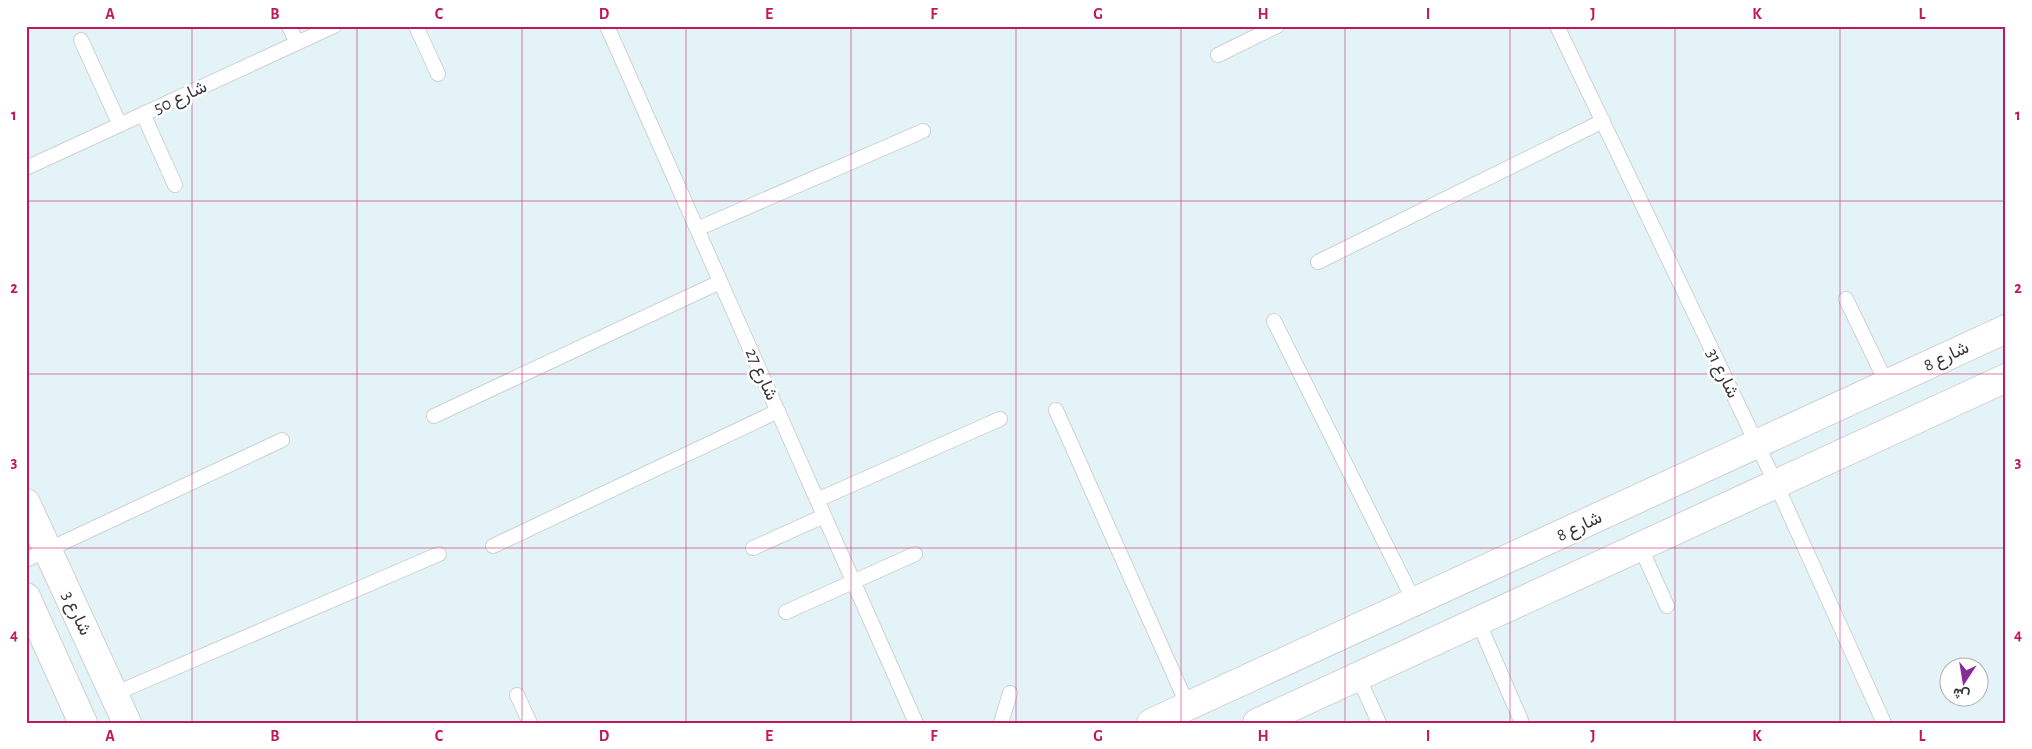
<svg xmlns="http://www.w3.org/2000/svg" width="2032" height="749" font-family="'Alegreya Sans',Vazirmatn,sans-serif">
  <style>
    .built { fill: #e4f3f7; fill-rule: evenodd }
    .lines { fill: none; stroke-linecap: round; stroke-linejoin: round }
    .service-casing { stroke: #ccd2d3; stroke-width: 16 }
    .minor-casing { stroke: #ccd2d3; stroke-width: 30 }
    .service { stroke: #fff; stroke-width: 14 }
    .minor { stroke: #fff; stroke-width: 28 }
    .grid { fill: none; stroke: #c2185b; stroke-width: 1; stroke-opacity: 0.55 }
    .labels { text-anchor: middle; stroke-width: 5; stroke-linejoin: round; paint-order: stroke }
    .street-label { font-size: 18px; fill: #353738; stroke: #fff }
    .neatline { fill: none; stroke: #c2185b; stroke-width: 2 }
    .grid-label { font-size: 16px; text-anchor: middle; font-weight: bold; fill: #c2185b }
  </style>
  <rect width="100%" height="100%" fill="#f7fcfe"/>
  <!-- built -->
  <path class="built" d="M26,26H2006V723H26ZM1950,666H1980V696H1950Z"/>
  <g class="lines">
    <!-- service casing -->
    <g class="service-casing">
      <path id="service" d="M289,26L297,43
        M416,26L438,74
        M607,26L916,723
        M1557,26L1776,484L1884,723
        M81,40L120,125
        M1218,55L1277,26
        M143,114L175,185
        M26,168L334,26
        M697,229L923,131
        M1318,262L1603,121
        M1846,299L1887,384
        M1274,321L1414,601
        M1056,410L1188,706
        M434,416L720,282
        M817,500L1000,419
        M493,546L778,411
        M1640,546L1667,606
        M753,548L824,516
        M26,560L282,440
        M786,612L915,554
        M1478,621L1522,723
        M1358,676L1379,723
        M114,694L439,554
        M517,695L530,723
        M1001,723L1010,693"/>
    </g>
    <!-- minor casing -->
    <g class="minor-casing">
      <path id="minor" d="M26,503L127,723
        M26,597L83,723
        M1151,723L2006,329
        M1257,723L2006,378"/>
    </g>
    <!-- service -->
    <use href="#service" class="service"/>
    <!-- minor -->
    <use href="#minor" class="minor"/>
  </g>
  <!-- grid -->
  <path class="grid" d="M192,26V723M357,26V723M522,26V723M686,26V723M851,26V723M1016,26V723M1181,26V723M1345,26V723M1510,26V723M1675,26V723M1840,26V723M26,201H2006M26,374H2006M26,548H2006"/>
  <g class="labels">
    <!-- street labels -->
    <g class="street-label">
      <text transform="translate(180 97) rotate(-25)" y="6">شارع 50</text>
      <text transform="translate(1946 356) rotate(-25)" y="6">شارع 8</text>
      <text transform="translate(1723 373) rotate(64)" y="6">شارع 31</text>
      <text transform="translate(762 374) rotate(66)" y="6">شارع 27</text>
      <text transform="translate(1579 526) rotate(-25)" y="6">شارع 8</text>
      <text transform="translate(77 613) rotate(65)" y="6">شارع 3</text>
    </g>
  </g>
  <!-- border -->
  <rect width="2032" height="749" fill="none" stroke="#ffffff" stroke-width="55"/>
  <!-- north arrow -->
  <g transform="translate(1964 682) rotate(192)"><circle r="24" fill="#ffffff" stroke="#aeafaf"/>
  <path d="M0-4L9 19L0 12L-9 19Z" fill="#872b97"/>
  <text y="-8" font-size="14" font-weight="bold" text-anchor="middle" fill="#353738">ش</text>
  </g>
  <rect x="28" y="28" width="1976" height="694" class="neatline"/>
  <g class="grid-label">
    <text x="110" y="19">A</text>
    <text x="275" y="19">B</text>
    <text x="439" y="19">C</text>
    <text x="604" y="19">D</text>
    <text x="769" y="19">E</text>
    <text x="934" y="19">F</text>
    <text x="1098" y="19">G</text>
    <text x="1263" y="19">H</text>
    <text x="1428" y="19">I</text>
    <text x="1593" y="19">J</text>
    <text x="1757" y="19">K</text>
    <text x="1922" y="19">L</text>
    <text x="14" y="120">1</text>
    <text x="2018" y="120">1</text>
    <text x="14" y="293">2</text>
    <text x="2018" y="293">2</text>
    <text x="14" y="467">3</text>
    <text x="2018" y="467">3</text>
    <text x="14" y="640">4</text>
    <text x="2018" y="640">4</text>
    <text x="110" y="741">A</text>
    <text x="275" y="741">B</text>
    <text x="439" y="741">C</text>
    <text x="604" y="741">D</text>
    <text x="769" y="741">E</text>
    <text x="934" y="741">F</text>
    <text x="1098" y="741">G</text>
    <text x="1263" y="741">H</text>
    <text x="1428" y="741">I</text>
    <text x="1593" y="741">J</text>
    <text x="1757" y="741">K</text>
    <text x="1922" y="741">L</text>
  </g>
</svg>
